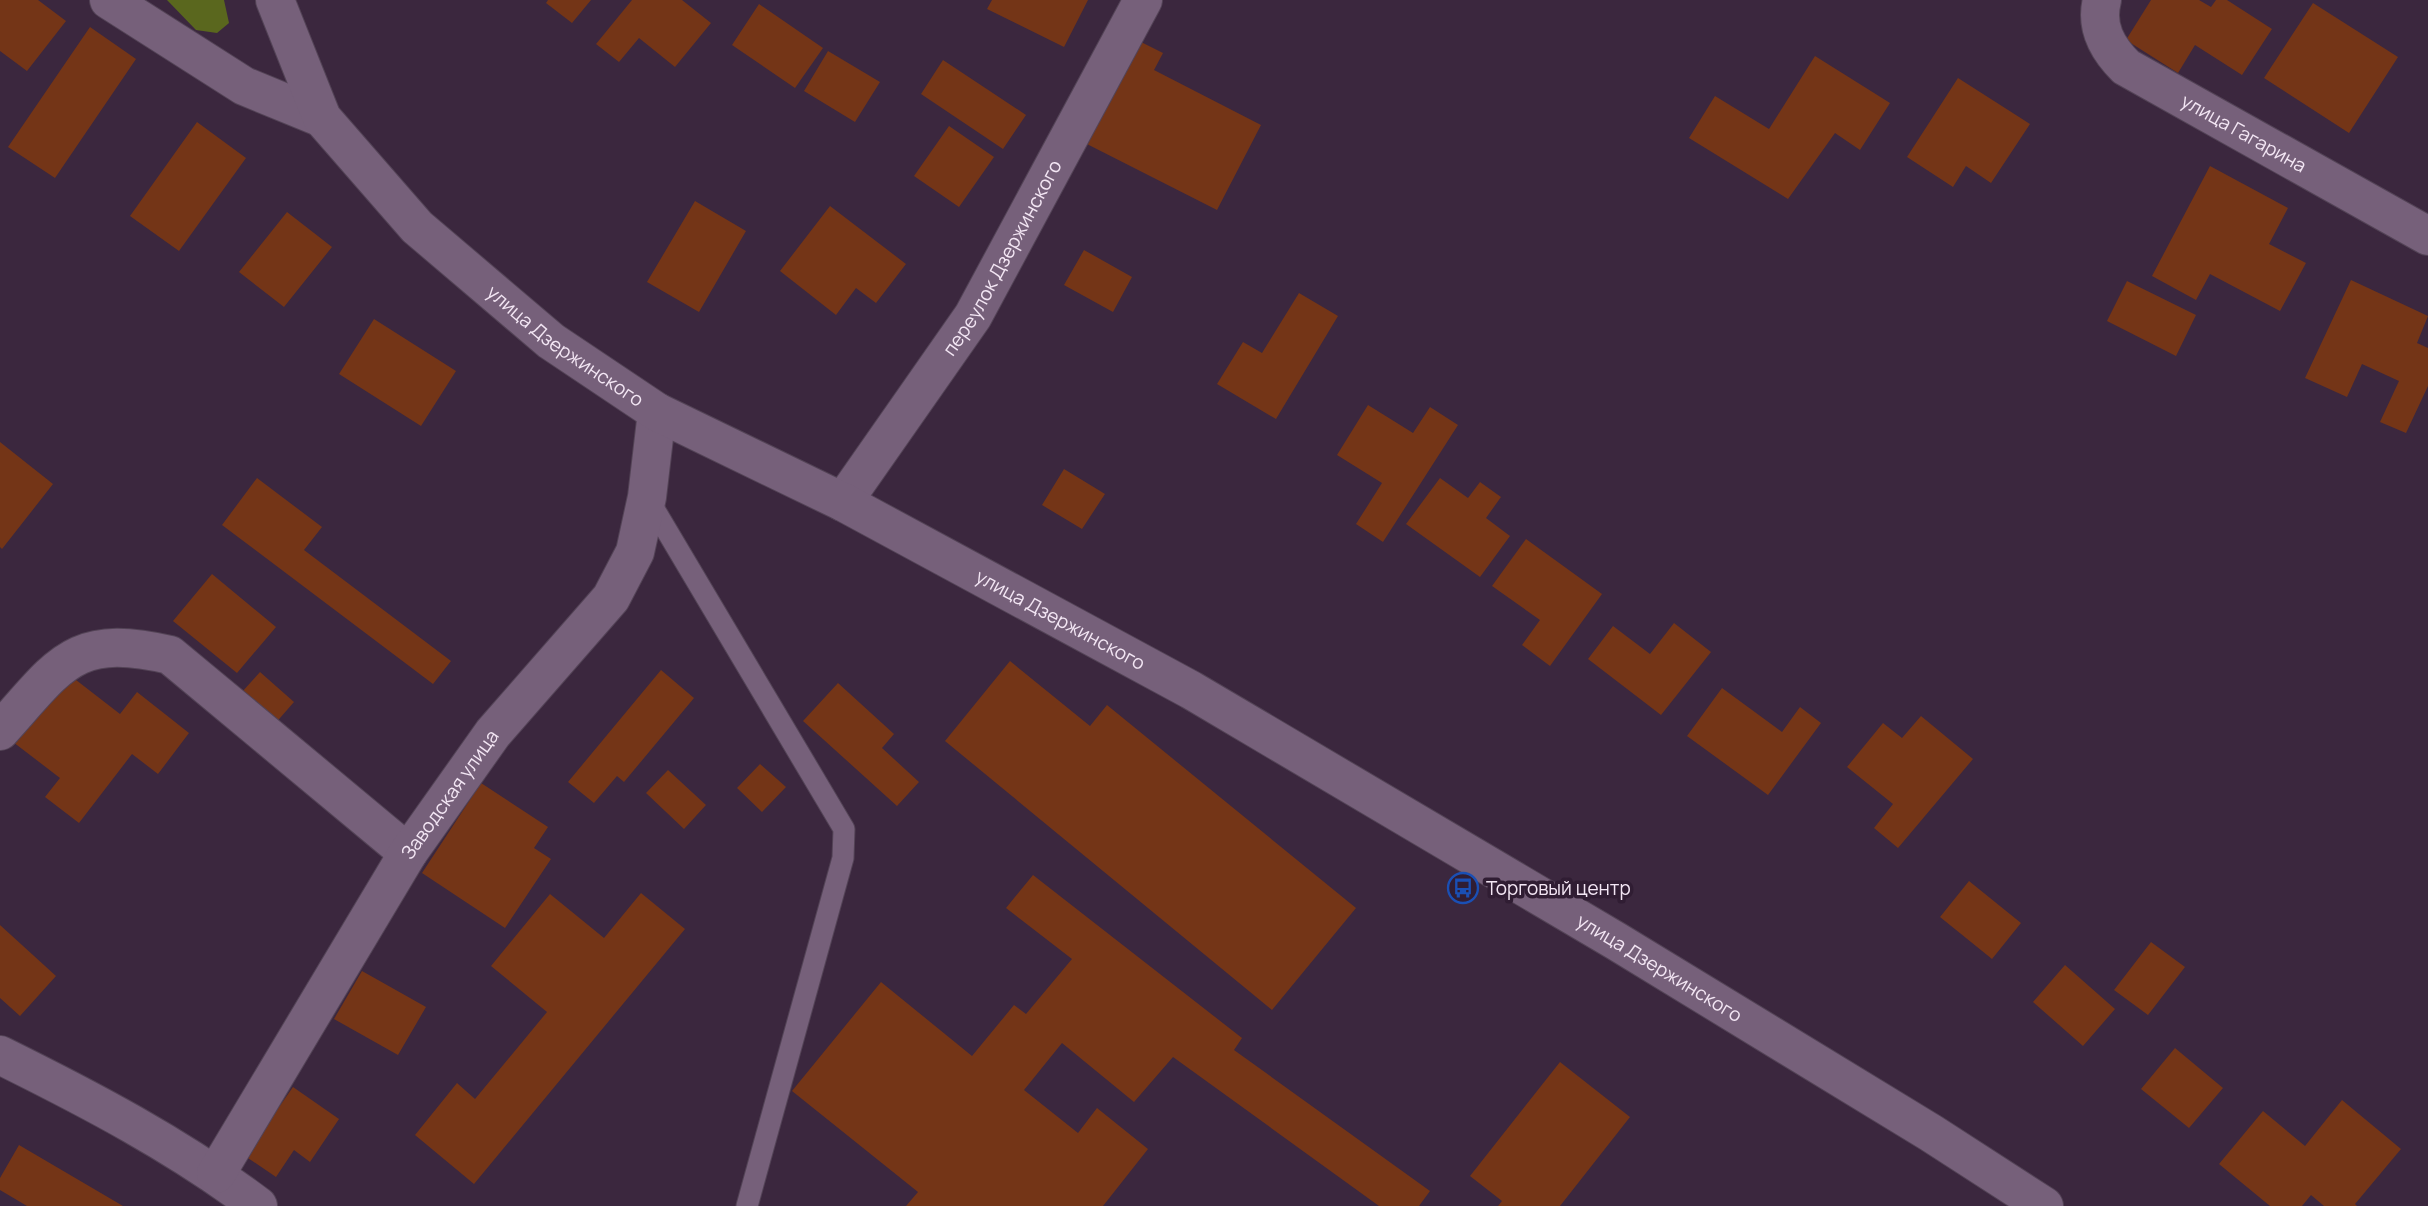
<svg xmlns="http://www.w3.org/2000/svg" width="2428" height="1206" font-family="Manrope,sans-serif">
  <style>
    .forest { fill: #5a671e }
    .building { fill: #743517 }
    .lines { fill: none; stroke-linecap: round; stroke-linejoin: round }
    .lane-casing { stroke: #534356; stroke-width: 23 }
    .street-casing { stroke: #534356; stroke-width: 40 }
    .secondary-casing { stroke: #534356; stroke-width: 40 }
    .lane { stroke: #76607a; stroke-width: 21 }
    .street { stroke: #76607a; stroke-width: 38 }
    .secondary { stroke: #76607a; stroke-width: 38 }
    .labels { text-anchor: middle; stroke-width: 7; stroke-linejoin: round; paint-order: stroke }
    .street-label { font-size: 19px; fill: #f3e6f4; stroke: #301d33 }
    .poi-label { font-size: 19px; fill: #f3e6f4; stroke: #301d33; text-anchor: start }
  </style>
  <rect width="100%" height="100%" fill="#3b273e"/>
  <!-- forest -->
  <path class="forest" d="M167,0H224L229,23L217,33L196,30Z"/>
  <!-- building -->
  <path class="building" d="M0,0H38L66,21L27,71L0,51Z
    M548,0H591L572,23L546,3Z
    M632,0H682L711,23L675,67L639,38L619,62L596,44Z
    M992,0H1088L1064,47L987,9Z
    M2151,0H2199L2211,7L2216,0H2227L2272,29L2242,75L2195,45L2178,73L2126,40Z
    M2313,3L2398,57L2349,133L2264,78Z
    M759,4L823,48L795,88L732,45Z
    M90,27L136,59L55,178L8,147Z
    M1131,37L1163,53L1154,70L1261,125L1217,210L1079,140Z
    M828,51L880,82L855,122L804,91Z
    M1815,56L1890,103L1860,150L1835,133L1788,199L1689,138L1715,96L1769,129Z
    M943,60L1026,115L1003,149L921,94Z
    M1958,78L2030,124L1991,183L1966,166L1953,187L1907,157Z
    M197,122L246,158L179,251L130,216Z
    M949,126L994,157L959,207L914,176Z
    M2210,166L2288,208L2269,244L2306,263L2280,311L2210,274L2196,300L2152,276Z
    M695,201L746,231L699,312L647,282Z
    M830,206L906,264L876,303L856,288L836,315L780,271Z
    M287,212L332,247L284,307L239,272Z
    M1084,250L1132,277L1113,312L1064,285Z
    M2351,280L2428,316L2417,343L2428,348V386L2406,433L2380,422L2399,381L2362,364L2347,397L2305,378Z
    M2127,281L2196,315L2176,356L2107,321Z
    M1299,293L1338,316L1276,419L1217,384L1243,342L1262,353Z
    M374,319L456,371L421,426L339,374Z
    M1368,405L1413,433L1430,407L1458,425L1383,542L1356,524L1382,483L1337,455Z
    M0,442L53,484L2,549L0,547Z
    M1064,469L1105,494L1082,529L1042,505Z
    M257,478L322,527L304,550L451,661L433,684L222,525Z
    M1440,478L1468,498L1480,482L1501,497L1486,518L1510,536L1480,577L1406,524Z
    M1526,539L1602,594L1550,666L1522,645L1540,620L1492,586Z
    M212,574L276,627L237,673L173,621Z
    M1674,623L1711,652L1661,715L1588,659L1613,626L1650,654Z
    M1010,661L1090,726L1107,705L1356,908L1272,1010L945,741Z
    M661,670L694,698L624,782L617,776L594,803L568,782Z
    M260,672L294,702L266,734L232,703Z
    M67,673L120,714L137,692L189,733L158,774L132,754L79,823L45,797L60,778L13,742Z
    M838,683L894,734L882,748L919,782L897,806L803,721Z
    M1722,688L1782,732L1800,707L1821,723L1768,795L1687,736Z
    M1921,716L1973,759L1898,848L1874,828L1893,804L1847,767L1883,723L1902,738Z
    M760,764L786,787L762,812L737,788Z
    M668,770L706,805L684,829L646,793Z
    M481,783L548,827L534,848L551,859L505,928L422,873Z
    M1033,875L1242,1038L1234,1050L1430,1191L1419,1206H1379L1173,1057L1134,1102L1062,1043L1024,1090L1078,1133L1097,1108L1148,1149L1103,1206H906L918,1192L792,1091L881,982L972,1056L1014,1005L1026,1014L1072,959L1006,908Z
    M1969,881L2021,923L1992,959L1940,917Z
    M641,893L685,929L474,1184L415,1135L457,1083L475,1099L547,1012L491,966L550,894L604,938Z
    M0,925L56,976L20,1016L0,998Z
    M2151,942L2185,967L2148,1015L2114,990Z
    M2065,965L2115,1009L2083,1046L2033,1002Z
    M362,971L426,1007L398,1055L334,1019Z
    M2175,1048L2223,1088L2189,1128L2141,1089Z
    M1560,1062L1630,1117L1560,1206H1498L1502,1201L1470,1176Z
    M293,1087L339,1119L310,1162L294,1150L276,1177L245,1156Z
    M2342,1100L2401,1149L2355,1204L2357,1206H2324L2311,1195L2302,1206H2270L2219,1164L2263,1111L2305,1146Z
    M19,1145L123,1206H27L0,1190V1178Z"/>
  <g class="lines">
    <!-- lane casing -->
    <g class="lane-casing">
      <path id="lane" d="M648,499L844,829L843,858L747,1206"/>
    </g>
    <!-- street casing -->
    <g class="street-casing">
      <g id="street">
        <path d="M109,0L244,86L322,118"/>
        <path id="s1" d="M2102,0C2095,27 2107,48 2126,67L2428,236"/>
        <path id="s2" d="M843,502L973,316L1143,0"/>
        <path d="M0,731C60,665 73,632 170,655L408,853"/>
        <path d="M0,1055C89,1099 179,1146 258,1206"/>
        <path id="s3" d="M216,1174L408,853L493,733L611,598L635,552L647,497L657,412"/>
      </g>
    </g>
    <!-- secondary casing -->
    <g class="secondary-casing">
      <g id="secondary">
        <path id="s4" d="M275,0L322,118L417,227L551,341L657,412L843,502L1191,690L1616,941L1931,1133L2044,1206"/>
      </g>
    </g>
    <!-- lane -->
    <use href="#lane" class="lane"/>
    <!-- street -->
    <use href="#street" class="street"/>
    <!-- secondary -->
    <use href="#secondary" class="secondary"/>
  </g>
  <!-- icons -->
  <defs>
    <g id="bus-ring" transform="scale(1.575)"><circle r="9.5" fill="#301d33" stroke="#1a4fb4" stroke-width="1.5"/><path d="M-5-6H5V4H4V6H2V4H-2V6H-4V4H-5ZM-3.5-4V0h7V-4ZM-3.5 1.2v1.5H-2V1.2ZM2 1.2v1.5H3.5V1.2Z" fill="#1a4fb4"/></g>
  </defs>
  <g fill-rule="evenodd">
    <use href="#bus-ring" x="1463" y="888"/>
  </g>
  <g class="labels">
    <!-- street labels -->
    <g class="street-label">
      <text dy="7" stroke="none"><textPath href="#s1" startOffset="210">улица Гагарина</textPath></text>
      <text dy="7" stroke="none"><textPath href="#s2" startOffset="292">переулок Дзержинского</textPath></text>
      <text dy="7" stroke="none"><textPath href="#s4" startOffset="462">улица Дзержинского</textPath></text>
      <text dy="7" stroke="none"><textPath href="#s4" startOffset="1029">улица Дзержинского</textPath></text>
      <text dy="7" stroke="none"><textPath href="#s3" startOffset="446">Заводская улица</textPath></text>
      <text dy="7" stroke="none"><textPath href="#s4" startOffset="1722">улица Дзержинского</textPath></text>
    </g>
    <!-- poi labels -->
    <g class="poi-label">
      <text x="1486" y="895">Торговый центр</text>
    </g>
  </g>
</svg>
